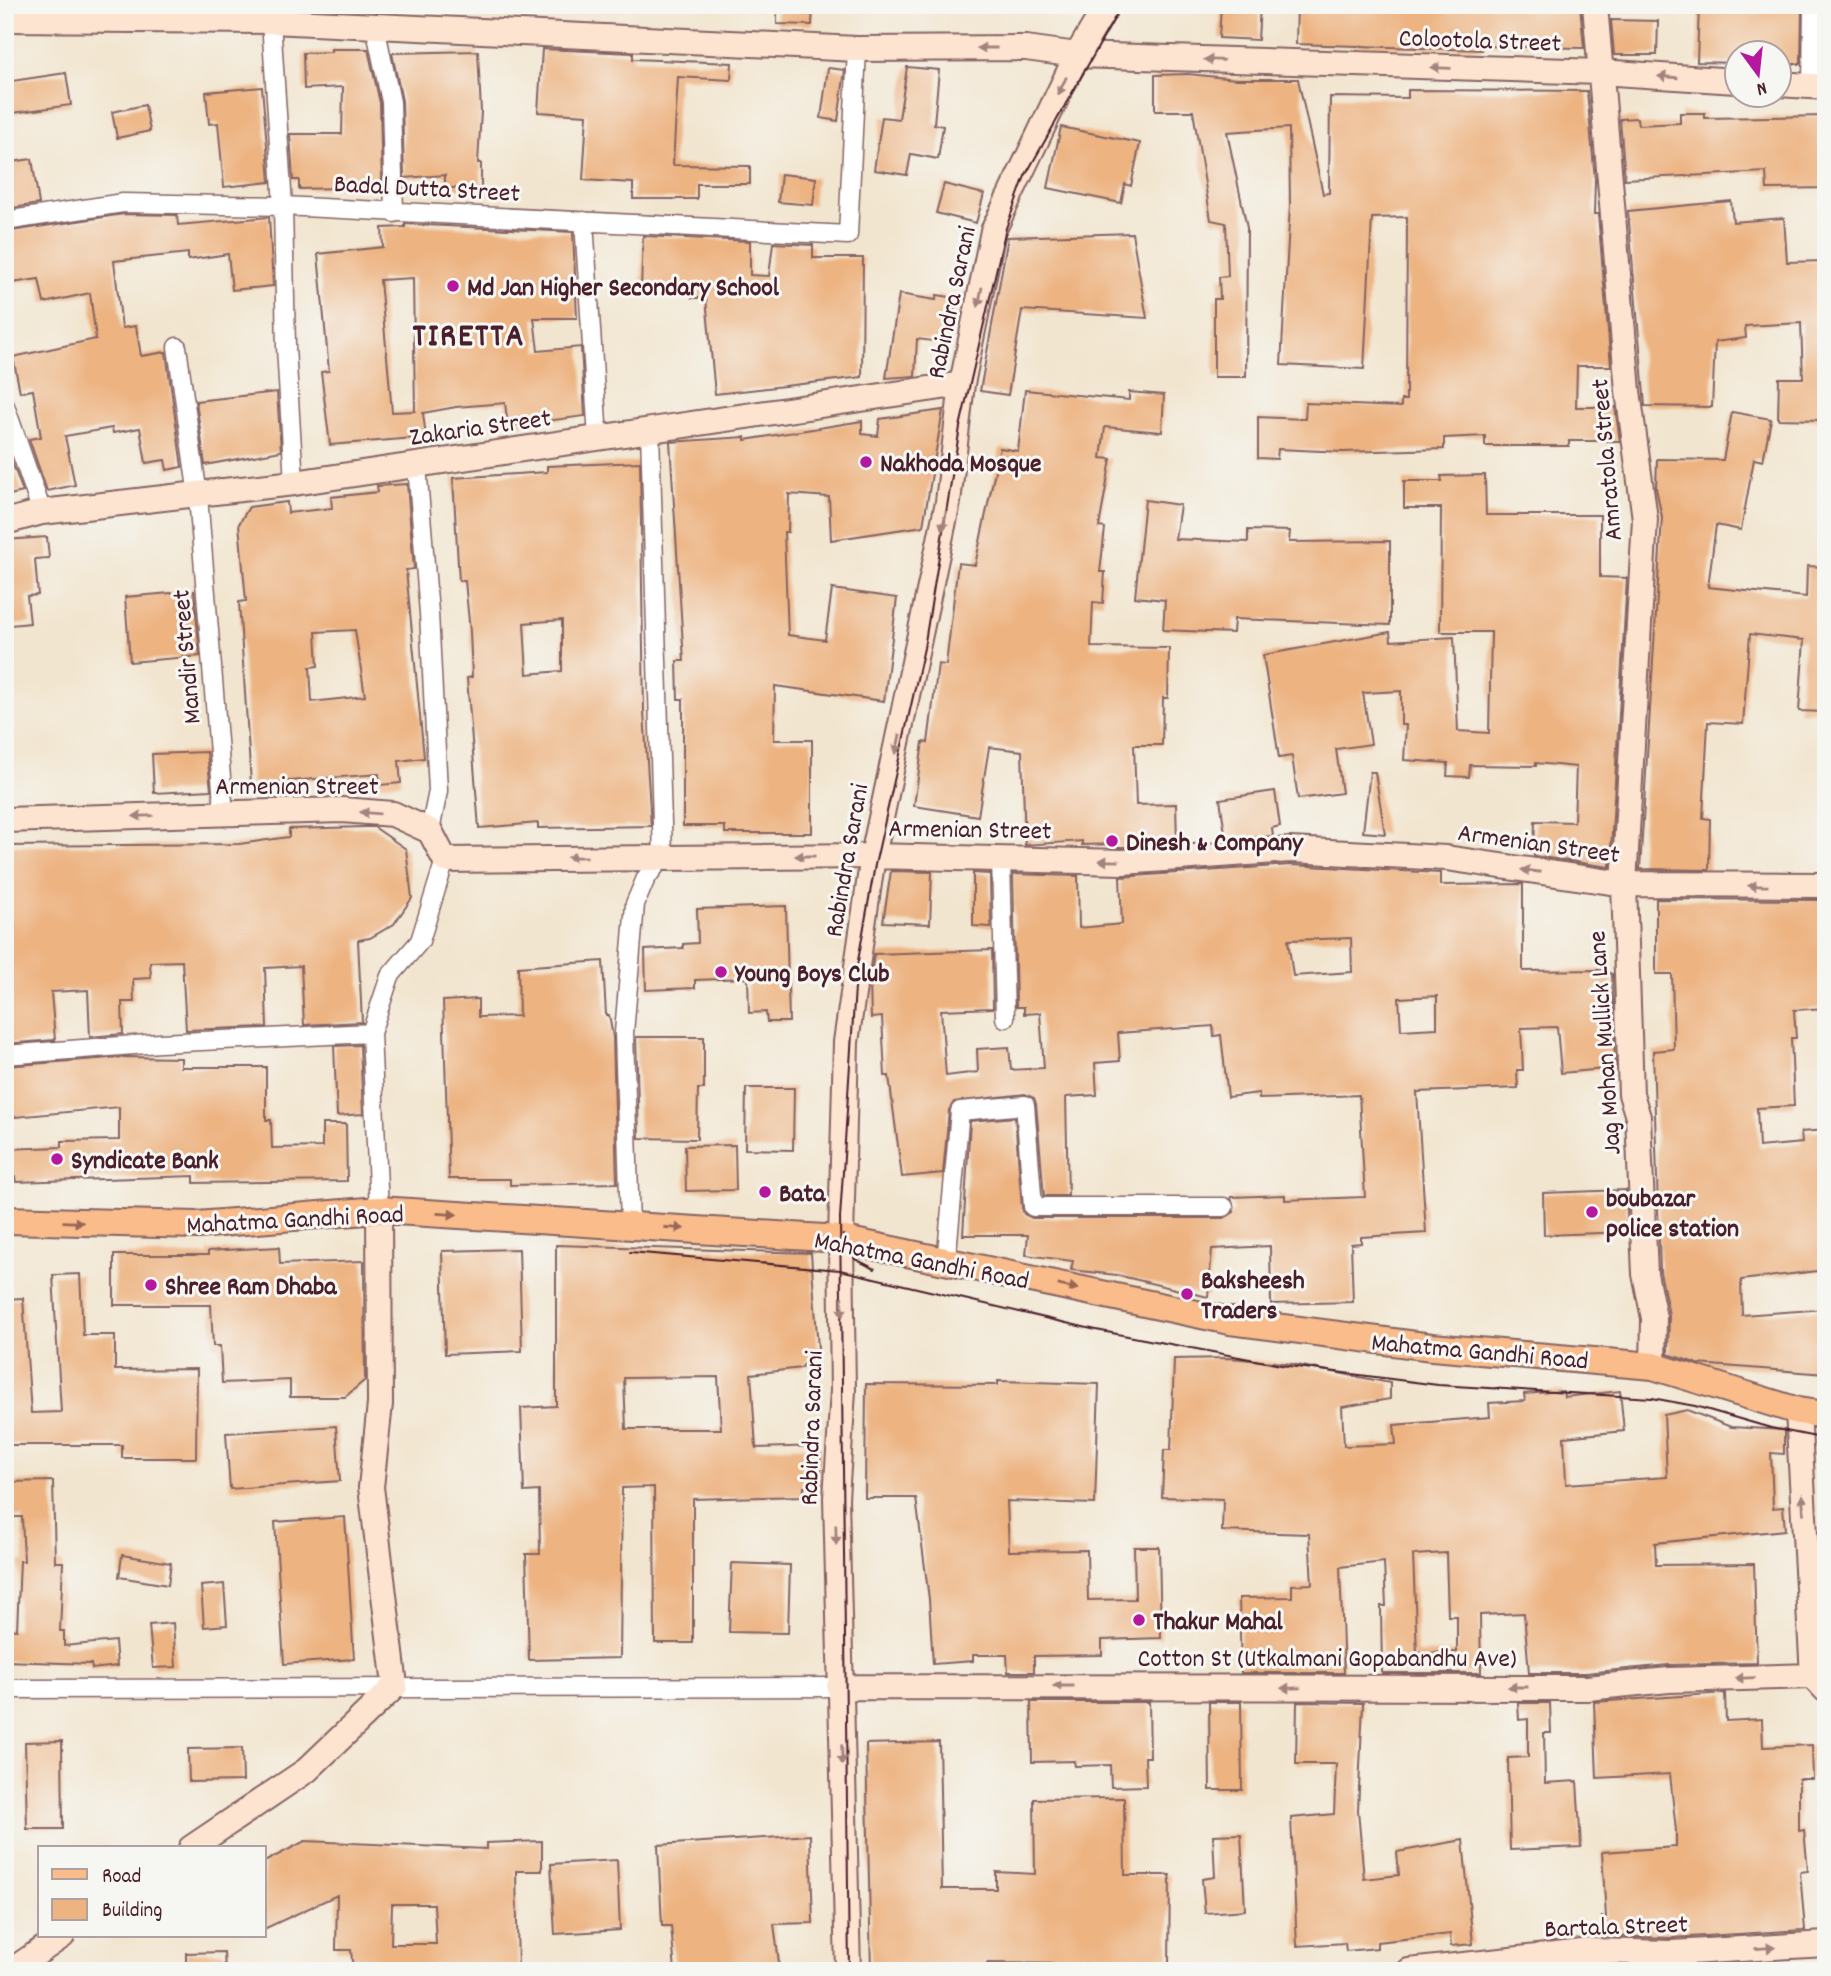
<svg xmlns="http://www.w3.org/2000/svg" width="1831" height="1976" font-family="Dekko,sans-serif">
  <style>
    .building { fill: #edb381; fill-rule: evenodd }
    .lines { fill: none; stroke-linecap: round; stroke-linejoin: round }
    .street-casing { stroke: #856464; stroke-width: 21 }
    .secondary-casing { stroke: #856464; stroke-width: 28 }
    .primary-casing { stroke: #856464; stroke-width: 30 }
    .street { stroke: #fff; stroke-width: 18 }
    .secondary { stroke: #fde4d0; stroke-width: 24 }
    .primary { stroke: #f9bc8a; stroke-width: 26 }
    .tram { stroke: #4a1f2b; stroke-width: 2 }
    .oneway { fill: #a4827e }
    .oneway2 { fill: #996656 }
    .poi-dot { fill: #b5179e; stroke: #f6f6f2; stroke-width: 2.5 }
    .labels { text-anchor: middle; stroke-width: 6; stroke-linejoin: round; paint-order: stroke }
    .street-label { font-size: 26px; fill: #4a1f2b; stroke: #f6f6f2 }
    .poi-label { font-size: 26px; font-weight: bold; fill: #4a1f2b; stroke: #f6f6f2; text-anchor: start }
    .district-label { font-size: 33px; font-weight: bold; letter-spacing: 2px; fill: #4a1f2b; stroke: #f6f6f2 }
  </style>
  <rect width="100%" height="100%" fill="#f6f6f2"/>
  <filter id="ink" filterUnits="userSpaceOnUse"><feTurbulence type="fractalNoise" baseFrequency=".0143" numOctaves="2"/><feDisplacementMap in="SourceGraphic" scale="14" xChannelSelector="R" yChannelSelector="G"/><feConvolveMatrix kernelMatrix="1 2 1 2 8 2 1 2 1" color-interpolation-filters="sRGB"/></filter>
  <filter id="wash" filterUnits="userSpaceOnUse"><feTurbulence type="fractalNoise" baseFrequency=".00686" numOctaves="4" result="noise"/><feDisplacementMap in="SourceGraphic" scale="28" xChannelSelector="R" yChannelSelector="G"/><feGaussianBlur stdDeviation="1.57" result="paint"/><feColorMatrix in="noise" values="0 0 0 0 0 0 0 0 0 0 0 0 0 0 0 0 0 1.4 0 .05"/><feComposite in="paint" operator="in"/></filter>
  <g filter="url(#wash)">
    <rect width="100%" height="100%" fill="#f2e5cf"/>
    <g id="blocks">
      <!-- building -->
      <path class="building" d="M777,5H813L812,25L777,24Z
        M1221,5H1260L1258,40L1219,38Z
        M1297,5H1580L1584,48L1482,46V50L1296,44Z
        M1699,5L1802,8L1801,64H1779V52H1737V63L1697,62Z
        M1611,20L1658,21L1657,55H1614Z
        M331,49H368L380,103L382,187L299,189V180H293L290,134H342L343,87L304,89L303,53L331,52Z
        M542,49L633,53V59L732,63L731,80L678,77L673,165L750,166V184H697V199H633V183L583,180L587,115L538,112Z
        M478,51L481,112L478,163H481V188H445V175L404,178L402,101L392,53Z
        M907,67L939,70L934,124L943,126L938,159L911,154L907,175L874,170L882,117L899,119Z
        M828,68L845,70L838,121L821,118Z
        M66,73L71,105L5,114V82Z
        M1188,74L1236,79H1298L1323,194L1329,193L1330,97L1408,98V90L1587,91L1595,180L1594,214H1598L1611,366H1577L1576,407H1615L1620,441H1569V446H1485V436L1444,438V449L1343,452L1278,449L1277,459L1258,458V417L1305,419L1306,403L1401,407V400H1406L1407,217L1372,218L1364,369L1281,365L1290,205L1289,128L1227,132L1247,228L1246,377H1214V299H1220L1219,277L1228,276L1226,223L1211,220L1193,111H1155V75Z
        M262,87L270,182L224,187L218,123L209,124L206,92Z
        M145,105L150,131L117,138L112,112Z
        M1680,113H1705V118L1826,116V188L1767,189L1766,172L1625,179L1620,119L1637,118L1638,125L1680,123Z
        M1061,127L1140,143L1131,186L1125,184L1121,203L1048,188Z
        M32,159L39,204L5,209V163Z
        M781,174L816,178L813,205L778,202Z
        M944,184L984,194L976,223L936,213Z
        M1731,201L1733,222L1784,218L1787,262L1826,261V351L1821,420L1778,419L1779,378H1803L1801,323L1745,326L1746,338L1715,342L1712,407L1645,406L1628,211Z
        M124,214L177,215L178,225L269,217L273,286L232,290L228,254L188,260V253L114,261L122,328L136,326L141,356L166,352L182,467L167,470L165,460L146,463L140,428L113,433L112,428L65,436L75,485L47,491L29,439L41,437L33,390L20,392L13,357L96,339L90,293L44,303L39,279L5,284V262H9L5,232Z
        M405,224L573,232L577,318H534L538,351L581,347L585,416L508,426L505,403L456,407L423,413L426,437L330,445L321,372L329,371L318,254L383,247L382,228L405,227ZM413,278L415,411L392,412L380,280Z
        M1132,233L1147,318L1022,310L1008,395L980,391L1008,237Z
        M643,236L750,241V275L769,276L773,243L813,245V258H863L862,377L715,394L706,298H692L693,291L641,288Z
        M899,294L936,300L937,295L956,298L950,343L917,339L915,376L886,378Z
        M1025,390L1129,400V392L1164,395L1162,432L1105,427L1101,458L1111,459L1099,527L1105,528L1100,572H1105L1103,603L1093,602L1091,647L1169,648L1168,698H1163L1162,745H1134L1136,805L1176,804L1177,843L1123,847H1118V844L1082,845V841L1025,845L1022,751L989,747L978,816L914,806L923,742L928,743L938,664L946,665L958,563L975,565L1000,448L1018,451Z
        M277,392L281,451L205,465L196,401Z
        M943,410L923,526L831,540L829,497L789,494L788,532H784L788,635L825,640L832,589L897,598L884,701L775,686L774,740H812V833H725V826H683V699H678L677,661H684L670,442L745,437V440L862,421V434L878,436L880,419Z
        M1732,412L1771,419L1763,461L1754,459L1741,530L1716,525L1708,587L1806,597L1807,566L1826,567V712L1799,711L1804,640L1750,634L1743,724L1708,722L1703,818L1710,819L1709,870L1640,869L1662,517L1656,488L1657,459L1723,460Z
        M5,443L23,492L5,496Z
        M640,462L644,712L651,826L538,828V823L479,828L467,678L472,677L470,632L465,581H459L453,478L547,472V466ZM562,620V671L527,674L524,623Z
        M1485,475L1486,515H1600V577L1627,578L1610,867L1534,856L1535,821L1574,822L1576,767L1536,763V766L1470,765L1469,777L1447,776L1448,763L1404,760L1406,725H1401V691L1363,693L1371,744L1336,749L1342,793L1298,799L1292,756L1279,758L1263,655L1390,632L1391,641L1454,637L1458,731L1489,733L1491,632H1440L1441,508H1404V481H1442L1441,476Z
        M407,484L414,569L406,570L424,758L399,761L401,783L380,785L379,774L251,784L239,602L246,601L239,524L249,507L287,502L288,513L332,508L331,497L378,492L377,486ZM355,630L365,696L312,702L310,667L318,666L316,632Z
        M1145,500L1180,505L1175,539L1248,542V530L1290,531L1289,542L1390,541V625L1234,619L1233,633L1163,630L1165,600L1135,597Z
        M47,537L49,558L35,559L38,595L27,596L30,623L11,625L5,540Z
        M194,591L200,656L130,662L125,597Z
        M207,752L211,790L154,793L152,754Z
        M1370,772H1375L1385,834L1363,832Z
        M1275,791L1280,826L1272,828L1273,836L1226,840L1220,799Z
        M365,827H374L406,849L412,898L394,924L370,938L358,940L362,1022L304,1025L301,966L265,968L267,1027L186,1030L182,961L150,962L151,978L133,979L134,1002H122L123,1034L90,1037L88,990L51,992L55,1040L5,1044V846L239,844L289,837V829Z
        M1290,865L1440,873V885L1523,884V971L1601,970L1612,974L1615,1068L1561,1073L1557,1027L1521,1028L1523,1070H1517L1518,1088L1417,1092L1426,1233L1361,1237V1243L1351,1244L1353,1302L1271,1304L1270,1246L1212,1249L1208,1297L1117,1275L1071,1270L1073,1261L1026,1255L1028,1235H963L970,1121L1015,1117L1022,1208L1024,1214L1032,1218H1224L1234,1212L1231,1197L1285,1195V1200L1365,1197L1359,1095L1259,1099V1093L1228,1097L1221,1035L1214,1036L1213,1026L1118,1033L1120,1061L1095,1063L1097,1095L1066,1097L1068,1196H1044L1036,1104L1034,1098L1025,1094L954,1102L949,1110L943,1173L902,1177L889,1076H885L882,1017L871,1018L870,979L874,954L992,950L993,1008L941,1010L946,1076L978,1072L977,1049L1009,1047L1011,1070L1044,1068L1040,1013L1024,1014V1007H1016L1013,874L1078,876L1079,928L1122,924L1120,877ZM1351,938L1352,972L1293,976L1288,940ZM1437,996V1028L1401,1030L1399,998Z
        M891,871L932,872L930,924L883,922Z
        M973,873L990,874L991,927L973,926Z
        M1656,899L1826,900V1008L1794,1010L1796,1038H1791L1794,1106L1757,1108L1759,1147L1802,1143L1801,1132L1826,1130V1270L1741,1280L1742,1315L1826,1309V1374L1698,1364L1668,1354L1669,1315L1660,1272L1653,1051L1674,1049L1672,974H1656Z
        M786,906L789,1022H767L766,1012L749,1013L748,978L695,980V988L646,990L645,950L683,948V944L698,943L697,909Z
        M603,961L606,1015H609L613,1037L617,1183L510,1185V1179H449L443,1001L478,999V1017L519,1016L518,967Z
        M636,1037H704V1089H698L697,1139L639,1138Z
        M360,1045L363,1114L337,1116L334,1046Z
        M124,1057L181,1058V1067H266V1120H271L272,1148L322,1147V1124H346L347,1181L194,1183V1176L16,1182L15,1177L5,1178V1149L62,1147V1141L119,1140V1107L5,1118V1066Z
        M746,1088H794L793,1150L745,1149Z
        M735,1145L736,1190L686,1191L685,1146Z
        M1626,1190L1628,1232L1544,1235L1543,1193Z
        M556,1245L811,1253L818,1349L801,1368L751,1374L756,1448L820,1446L821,1486L804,1487V1496L693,1499V1643H655L654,1487L622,1488L620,1658L529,1660L526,1554H540L539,1491L524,1492L521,1408L556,1406ZM718,1377L721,1429H626L624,1378Z
        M279,1247L280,1264L364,1261L365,1380L345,1397H290V1380L222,1383L220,1346H213L211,1305H114V1255H208V1251Z
        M519,1249L522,1351L445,1354L442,1251Z
        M80,1274L83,1335H115V1370L197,1369L196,1458H122V1445H5V1299L23,1298L31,1413L61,1412L53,1275Z
        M1230,1358L1292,1364L1390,1383V1399L1342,1407L1344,1446L1396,1444L1394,1425L1490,1417L1489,1403L1525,1401L1524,1394L1563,1391L1564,1397L1620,1391L1624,1431L1564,1437L1566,1484L1667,1477L1664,1415L1687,1410L1731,1427L1784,1430V1454L1771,1453L1773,1508L1783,1507L1785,1530L1655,1543L1656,1565L1754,1564L1757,1663L1669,1665L1586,1673H1529L1524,1613L1480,1615L1481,1673H1382L1381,1606H1386L1384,1562L1340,1567L1344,1673H1241L1239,1598L1292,1597V1585L1312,1584L1309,1534L1222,1531L1223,1499L1162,1497L1164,1450H1171L1174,1359ZM1446,1553L1448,1616H1457V1652L1417,1653L1413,1555Z
        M998,1381L1099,1384L1095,1504L1007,1501L1009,1551L1087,1550L1088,1600L1135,1599L1134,1547H1159L1161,1638L1102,1640V1655L1034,1656V1672H1008L1007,1655H973V1661L933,1664L929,1599L916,1498H865L866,1384L998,1385Z
        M336,1426L340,1481L230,1489L226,1433Z
        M53,1481L55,1562H63L60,1631H64V1646L115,1641L117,1666L92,1669L91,1664L5,1661V1629L17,1630L20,1561H24L22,1517H9L8,1482Z
        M345,1517L354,1659L284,1664L275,1522Z
        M122,1555L171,1563L168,1585L119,1577Z
        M732,1563L790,1565L788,1633L729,1632Z
        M224,1584L227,1625L204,1627L201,1586Z
        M173,1623L176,1667L153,1668L149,1625Z
        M1725,1693L1726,1721L1762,1719L1763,1747L1812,1745L1813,1779H1799V1831L1804,1830L1808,1871L1800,1872L1805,1930L1672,1938L1603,1936L1602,1917H1606L1602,1852L1676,1847V1831L1670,1774L1597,1778L1594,1702Z
        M1031,1702H1149L1150,1757H1145L1146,1786L1111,1787L1110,1765L1075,1766L1074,1761L1032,1762Z
        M1209,1702H1241L1242,1790H1210Z
        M1297,1702L1363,1703L1358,1810L1364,1879L1399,1875L1397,1852L1463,1840L1473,1944L1451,1946L1450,1934L1377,1942V1948L1346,1951L1345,1943L1297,1946L1291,1818L1334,1814L1336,1764H1296Z
        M1518,1703H1550L1551,1733H1544L1545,1783L1577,1781L1581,1847L1510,1850L1508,1758L1528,1757V1719L1519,1720Z
        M62,1741L63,1829H27L25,1742Z
        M939,1742L942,1889H996V1872L1035,1874L1034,1799L1124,1798L1125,1875H1170L1169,1965L987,1963L988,1967L952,1968V1971H871L866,1744Z
        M242,1748L243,1781L189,1782L188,1749Z
        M1241,1834L1245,1910L1205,1913L1202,1879L1215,1877L1213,1835Z
        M810,1835L813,1923L774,1924L780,1971H675L671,1926H662L658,1845Z
        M305,1841L486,1849V1843L542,1841V1871H516L518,1971H353L351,1950H336L337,1895L264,1929V1862ZM392,1904H434L436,1944H391Z
        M617,1860L620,1930L555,1934L551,1864Z
        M224,1952L225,1971H186V1953Z
        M1740,1964V1971H1606L1605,1966L1673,1968Z"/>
    </g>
  </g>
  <g filter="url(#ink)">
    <use href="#blocks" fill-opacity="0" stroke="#856464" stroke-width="2"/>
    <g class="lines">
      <!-- street casing -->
      <g class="street-casing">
        <path id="street" d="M271,21L283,206L286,347L294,483
          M375,26L391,102L394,213
          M1812,86L1813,5
          M5,221L123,203L283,206L848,235L857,49
          M584,221L598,439
          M177,347L198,496L224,814
          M5,406L42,512
          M417,466L429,613L438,791L430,831
          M1001,859L1005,1018
          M5,1055L160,1043L371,1033
          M379,1210L371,1033L390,976L420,941L445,860
          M630,1226L624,1033L635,904L646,878L663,856L650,432
          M946,1263L960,1111L1025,1105L1033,1207H1224
          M5,1689L839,1687"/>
      </g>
      <!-- secondary casing -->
      <g class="secondary-casing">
        <path id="secondary" d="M1595,5L1628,391L1645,519L1624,884L1631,1094L1638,1117L1645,1274L1654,1318L1653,1366
          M5,19L271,21L857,49L1026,48L1077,55L1600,72L1736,81
          M1778,84L1826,87
          M5,522L42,512L294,483L962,384
          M5,820L342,810L393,814L430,831L445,860L873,856L1123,862L1290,850L1446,858L1624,884L1826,885
          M1798,1411L1813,1676L1826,1690
          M839,1687L1587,1688L1669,1680L1813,1676
          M191,1848L307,1770L395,1686L371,1487L380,1404L379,1210
          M11,1971L62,1936
          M848,1971L836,1498L843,1391L841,1239L846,1042L873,856L948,502L962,384L993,231L1077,55L1107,5
          M1409,1971L1591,1951L1672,1953L1826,1944"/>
      </g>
      <!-- primary casing -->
      <g class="primary-casing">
        <path id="primary" d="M5,1220L197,1225L379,1210L840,1239L1230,1321L1432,1347L1653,1366L1798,1411L1826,1415"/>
      </g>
      <!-- street -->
      <use href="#street" class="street"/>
      <!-- secondary -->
      <use href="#secondary" class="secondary"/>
      <!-- primary -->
      <use href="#primary" class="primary"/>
      <!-- tram -->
      <path class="tram" d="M843,1235L855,1259L875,1269
        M630,1252L840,1270L1096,1330L1281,1365L1438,1385L1652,1398L1695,1406L1771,1428L1826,1439
        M849,1971L840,1218L856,972L875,865L924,648L960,427L1006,228L1025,176L1122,5"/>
    </g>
    <!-- one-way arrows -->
    <defs><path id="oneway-solid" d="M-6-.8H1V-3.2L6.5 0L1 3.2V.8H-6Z" transform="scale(1.75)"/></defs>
    <g class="oneway">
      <use href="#oneway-solid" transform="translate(987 48) rotate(180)"/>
      <use href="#oneway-solid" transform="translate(1214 60) rotate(-178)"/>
      <use href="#oneway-solid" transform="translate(1441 68) rotate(-178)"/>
      <use href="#oneway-solid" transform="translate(1668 77) rotate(-176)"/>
      <use href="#oneway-solid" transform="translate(1062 86) rotate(116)"/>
      <use href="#oneway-solid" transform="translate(980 297) rotate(101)"/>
      <use href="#oneway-solid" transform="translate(944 521) rotate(102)"/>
      <use href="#oneway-solid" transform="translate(898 744) rotate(102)"/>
      <use href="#oneway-solid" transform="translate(370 813) rotate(-175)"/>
      <use href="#oneway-solid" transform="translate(143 816) rotate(178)"/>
      <use href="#oneway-solid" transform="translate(805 856) rotate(-180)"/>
      <use href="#oneway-solid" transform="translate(577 857) rotate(179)"/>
      <use href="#oneway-solid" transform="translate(1109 861) rotate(-179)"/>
      <use href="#oneway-solid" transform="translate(1531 871) rotate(-172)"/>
      <use href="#oneway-solid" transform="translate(1758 886) rotate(-179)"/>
      <use href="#oneway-solid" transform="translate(842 1307) rotate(89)"/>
      <use href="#oneway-solid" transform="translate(1803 1504) rotate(-93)"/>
      <use href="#oneway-solid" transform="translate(836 1535) rotate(89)"/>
      <use href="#oneway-solid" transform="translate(1745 1678) rotate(178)"/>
      <use href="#oneway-solid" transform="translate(1063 1686) rotate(180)"/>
      <use href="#oneway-solid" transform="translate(1518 1687) rotate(-180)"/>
      <use href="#oneway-solid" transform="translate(1291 1688) rotate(179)"/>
      <use href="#oneway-solid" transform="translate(842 1755) rotate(88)"/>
      <use href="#oneway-solid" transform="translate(1765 1948) rotate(-3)"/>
    </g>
    <g class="oneway2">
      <use href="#oneway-solid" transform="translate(447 1214) rotate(3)"/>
      <use href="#oneway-solid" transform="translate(73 1222) rotate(2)"/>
      <use href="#oneway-solid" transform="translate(674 1228) rotate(4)"/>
      <use href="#oneway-solid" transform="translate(1068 1287) rotate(11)"/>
    </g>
  </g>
  <!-- markers -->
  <g class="poi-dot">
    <circle cx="453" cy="286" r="7"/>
    <circle cx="866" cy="462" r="7"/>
    <circle cx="1112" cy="841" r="7"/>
    <circle cx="721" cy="972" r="7"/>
    <circle cx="57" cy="1159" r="7"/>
    <circle cx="765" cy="1192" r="7"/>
    <circle cx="1592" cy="1212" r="7"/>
    <circle cx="151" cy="1285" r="7"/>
    <circle cx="1187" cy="1294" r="7"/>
    <circle cx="1139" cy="1620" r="7"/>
  </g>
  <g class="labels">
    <!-- street labels -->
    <g class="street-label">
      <text transform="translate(1480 39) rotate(2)" y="9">Colootola Street</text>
      <text transform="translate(427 187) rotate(3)" y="9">Badal Dutta Street</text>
      <text transform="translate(950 302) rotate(-78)" y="9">Rabindra Sarani</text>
      <text transform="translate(480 426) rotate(-8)" y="9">Zakaria Street</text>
      <text transform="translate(1605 460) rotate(-95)" y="9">Amratola Street</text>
      <text transform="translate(185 657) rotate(-95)" y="9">Mandir Street</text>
      <text x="297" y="794">Armenian Street</text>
      <text transform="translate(970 828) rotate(1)" y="9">Armenian Street</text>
      <text transform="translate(1539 842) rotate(8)" y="9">Armenian Street</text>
      <text transform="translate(845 860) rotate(-80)" y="9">Rabindra Sarani</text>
      <text transform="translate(1603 1043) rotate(-94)" y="9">Jag Mohan Mullick Lane</text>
      <text transform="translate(295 1218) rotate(-3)" y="9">Mahatma Gandhi Road</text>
      <text transform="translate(922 1259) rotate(11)" y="9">Mahatma Gandhi Road</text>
      <text transform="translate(1480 1350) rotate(5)" y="9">Mahatma Gandhi Road</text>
      <text transform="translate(810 1428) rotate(-88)" y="9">Rabindra Sarani</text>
      <text x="1327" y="1666">Cotton St (Utkalmani Gopabandhu Ave)</text>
      <text transform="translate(1616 1925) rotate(-2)" y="9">Bartala Street</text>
    </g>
    <!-- poi labels -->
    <g class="poi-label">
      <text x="467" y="295">Md Jan Higher Secondary School</text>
      <text x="880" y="471">Nakhoda Mosque</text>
      <text x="1126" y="850">Dinesh &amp; Company</text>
      <text x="735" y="981">Young Boys Club</text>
      <text x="71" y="1168">Syndicate Bank</text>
      <text x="779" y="1201">Bata</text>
      <text x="1606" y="1206">boubazar<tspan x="1606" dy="30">police station</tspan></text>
      <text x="1201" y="1288">Baksheesh<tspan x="1201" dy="30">Traders</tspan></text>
      <text x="165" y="1294">Shree Ram Dhaba</text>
      <text x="1153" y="1629">Thakur Mahal</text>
    </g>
    <!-- district labels -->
    <g class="district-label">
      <text x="469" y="345">TIRETTA</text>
    </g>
  </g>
  <!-- margin -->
  <rect width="1831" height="1976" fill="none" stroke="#f6f6f2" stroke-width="28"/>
  <!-- legend -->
  <rect x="38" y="1846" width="228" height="91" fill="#f6f6f2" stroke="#b1a0a2" stroke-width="2"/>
  <rect x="52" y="1869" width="35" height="10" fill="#f9bc8a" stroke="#b1a0a2" stroke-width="2"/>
  <text x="102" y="1882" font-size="21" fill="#4a1f2b">Road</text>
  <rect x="52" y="1899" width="35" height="21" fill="#edb381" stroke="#b1a0a2" stroke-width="2"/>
  <text x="102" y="1916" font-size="21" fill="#4a1f2b">Building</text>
  <!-- north arrow -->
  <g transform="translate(1758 74) rotate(165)"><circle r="33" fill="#f6f6f2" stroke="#b1a0a2" stroke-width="2"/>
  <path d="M0-5L12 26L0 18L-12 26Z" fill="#b5179e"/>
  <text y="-10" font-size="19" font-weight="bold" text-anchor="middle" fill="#4a1f2b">N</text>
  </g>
</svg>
